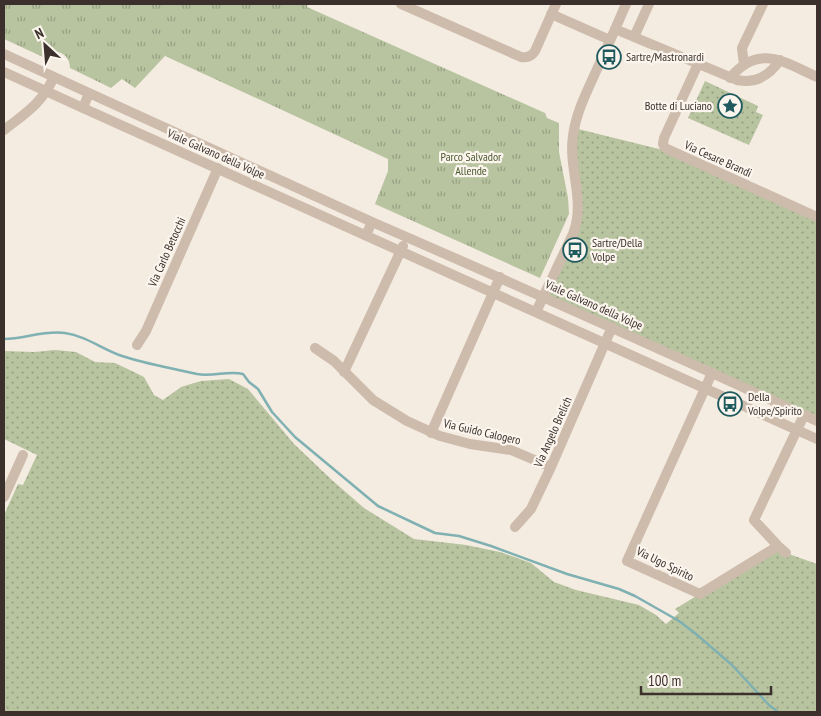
<svg xmlns="http://www.w3.org/2000/svg" width="821" height="716" font-family="'PT Sans Narrow',sans-serif">
  <style>
    .grass { fill: url(#grass-dots) }
    .park { fill: url(#park-tufts) }
    .lines { fill: none; stroke-linecap: round; stroke-linejoin: round }
    .stream { stroke: #7fb0b2; stroke-width: 2.5 }
    .minor { stroke: #cdbbac; stroke-width: 10 }
    .labels { text-anchor: middle; stroke-width: 4.5; stroke-linejoin: round; paint-order: stroke }
    .poi-label { font-size: 12px; fill: #3b302b; stroke: #fbf5ee; text-anchor: start }
    .street-label { font-size: 12px; fill: #3b302b; stroke: #fbf5ee }
    .park-label { font-size: 12px; fill: #4a5a2e; stroke: #fbf5ee }
  </style>
  <defs>
    <pattern id="grass-dots" width="8" height="8" patternUnits="userSpaceOnUse" patternTransform="scale(1.25)"><rect width="8" height="8" fill="#b8c4a0"/><path d="M2 2h.1M6 6h.1" fill="none" stroke="#97a083" stroke-width="1.8" stroke-linecap="round"/></pattern>
    <pattern id="park-tufts" width="24" height="20" patternUnits="userSpaceOnUse" patternTransform="scale(1.25)"><rect width="24" height="20" fill="#b8c4a0"/><path d="M3 7l-1-3M5 7V3M7 7l1-3M15 17l-1-3M17 17v-4M19 17l1-3" fill="none" stroke="#97a083"/></pattern>
  </defs>
  <rect width="100%" height="100%" fill="#f4ebe1"/>
  <!-- grass -->
  <path class="grass" d="M705,81L758,106L756,112L763,115L749,145L688,118Z
    M574,128L663,150L817,220V421L544,297L576,224Z
    M55,350L76,352L95,362L115,363L134,372L144,377L154,395L163,400L181,387L201,381L229,379L248,389L294,444L333,481L364,508L414,539L466,545L500,552L531,563L554,582L576,590L639,605L656,615L666,624L679,613L675,609L778,546L786,553L817,564V712H4V515L18,484L23,485L37,455L4,439V351L34,352Z"/>
  <!-- park -->
  <path class="park" d="M4,4H308L307,7L545,113L547,118L559,123V152L568,198L569,214L540,278L375,204L388,171V159L165,56L135,88L122,79L111,88L70,68C70,53 55,47 43,57L4,39Z"/>
  <g class="lines">
    <!-- stream -->
    <path class="stream" d="M4,339C24,339 44,330 65,333C86,336 102,349 122,356C146,364 172,368 197,374C213,377 229,370 243,374L249,382L258,389L272,412L295,437L378,506L435,533L459,536L491,546L567,574L619,589L635,596L679,621L696,634L732,665L769,705L778,712"/>
    <!-- minor -->
    <path class="minor" d="M401,4L521,57C527,58 532,56 535,51L556,4
      M551,14L610,40
      M615,29L737,80C756,84 769,76 780,60
      M634,37L649,4
      M4,54L89,93L83,108L4,72
      M698,64L664,138L663,144L665,148L817,217
      M744,65L742,48L763,4
      M730,78C759,43 784,62 817,77
      M89,93L372,222
      M83,108L817,439
      M4,130C27,112 41,104 54,77
      M366,235L372,222C517,285 660,349 804,415L754,520L778,546L700,594L627,561L712,373
      M536,312L573,234C586,201 568,169 573,136C576,112 588,89 598,67C608,46 617,25 626,4
      M137,345L146,331L218,168
      M315,348L334,361L373,400L407,421L440,436L470,444L511,450L551,467
      M344,372L403,246
      M804,415L817,421
      M431,433L500,277
      M4,497L23,455
      M515,527L531,509L551,467L612,327
      M778,546L786,553"/>
  </g>
  <!-- icons -->
  <defs>
    <g id="bus-ring" transform="scale(1.25)"><circle r="9.5" fill="#fbf5ee" stroke="#1f5a5e" stroke-width="1.5"/><path d="M-5-6H5V4H4V6H2V4H-2V6H-4V4H-5ZM-3.5-4V0h7V-4ZM-3.5 1.2v1.5H-2V1.2ZM2 1.2v1.5H3.5V1.2Z" fill="#1f5a5e"/></g>
    <g id="sight-ring" transform="scale(1.25)"><circle r="9.5" fill="#fbf5ee" stroke="#1f5a5e" stroke-width="1.5"/><path d="M0-6L1.8-2.2L6-1.7L2.9 1.2L3.7 5.4L0 3.3L-3.7 5.4L-2.9 1.2L-6-1.7L-1.8-2.2Z" fill="#1f5a5e"/></g>
  </defs>
  <g fill-rule="evenodd">
    <use href="#bus-ring" x="609" y="57"/>
    <use href="#sight-ring" x="730" y="106"/>
    <use href="#bus-ring" x="575" y="250"/>
    <use href="#bus-ring" x="730" y="404"/>
  </g>
  <g class="labels">
    <!-- poi labels -->
    <g class="poi-label">
      <text x="626" y="61">Sartre/Mastronardi</text>
      <text x="712" y="110" text-anchor="end">Botte di Luciano</text>
      <text x="592" y="247">Sartre/Della<tspan x="592" dy="14">Volpe</tspan></text>
      <text x="748" y="401">Della<tspan x="748" dy="14">Volpe/Spirito</tspan></text>
    </g>
    <!-- street labels -->
    <g class="street-label">
      <text transform="translate(216 154) rotate(24)" y="4">Viale Galvano della Volpe</text>
      <text transform="translate(718 159) rotate(24)" y="4">Via Cesare Brandi</text>
      <text transform="translate(167 252) rotate(-66)" y="4">Via Carlo Betocchi</text>
      <text transform="translate(594 305) rotate(24)" y="4">Viale Galvano della Volpe</text>
      <text transform="translate(482 432) rotate(13)" y="4">Via Guido Calogero</text>
      <text transform="translate(553 432) rotate(-66)" y="4">Via Angelo Brelich</text>
      <text transform="translate(665 564) rotate(26)" y="4">Via Ugo Spirito</text>
    </g>
    <!-- park labels -->
    <g class="park-label">
      <text x="471" y="161">Parco Salvador<tspan x="471" dy="14">Allende</tspan></text>
    </g>
  </g>
  <!-- border -->
  <rect width="821" height="716" fill="none" stroke="#3b302b" stroke-width="10"/>
  <!-- north arrow -->
  <g transform="translate(45 45) rotate(334)" stroke="#fbf5ee" stroke-width="4" paint-order="stroke">
  <path d="M0-4L9 19L0 12L-9 19Z" fill="#3b302b"/>
  <text y="-8" font-size="14" font-weight="bold" text-anchor="middle" fill="#3b302b">N</text>
  </g>
  <!-- scale -->
  <path d="M641 686v8h130v-8" fill="none" stroke="#3b302b" stroke-width="2.5"/>
  <text x="648" y="686" font-size="15" fill="#3b302b" stroke="#fbf5ee" stroke-width="4" paint-order="stroke">100 m</text>
</svg>
